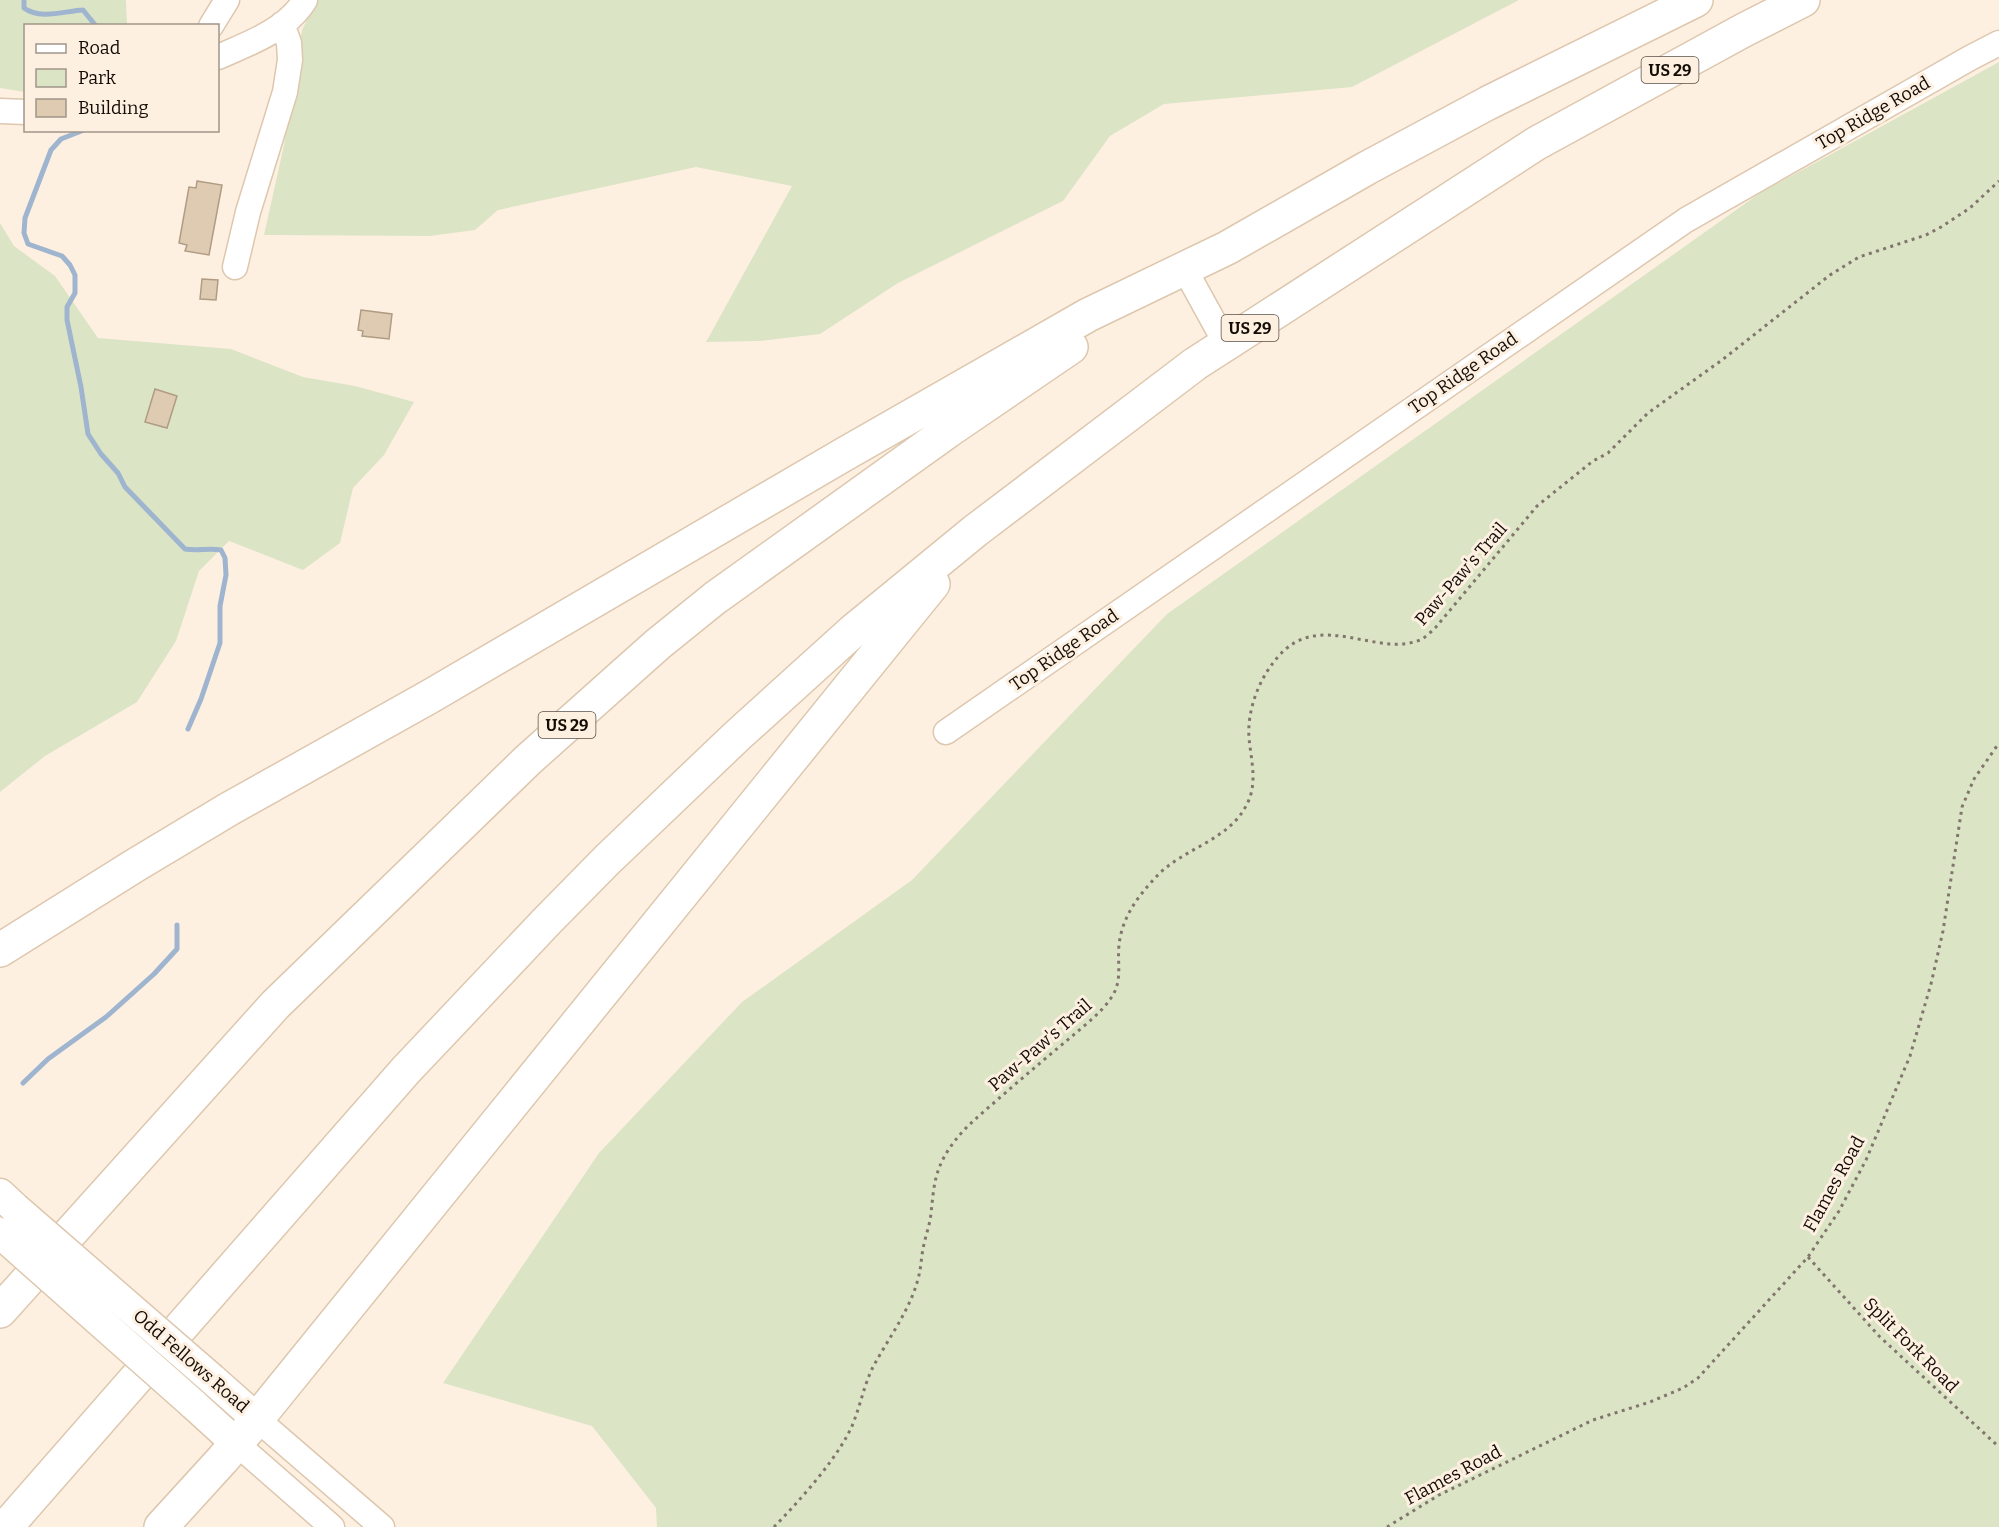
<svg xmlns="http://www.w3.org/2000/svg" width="1999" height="1527" font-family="Bitter,serif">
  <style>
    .green { fill: #dce4c6 }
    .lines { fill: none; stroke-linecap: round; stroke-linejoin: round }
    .stream { stroke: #9fb5cf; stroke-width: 5 }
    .building { fill: #dfcbb1; stroke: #b09c84; stroke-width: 1.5 }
    .minor-casing { stroke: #ddc7ae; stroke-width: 27 }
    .major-casing { stroke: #ddc7ae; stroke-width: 33 }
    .highway-casing { stroke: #ddc7ae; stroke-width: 36 }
    .path { stroke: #81766c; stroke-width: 3; stroke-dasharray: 3 4.5; stroke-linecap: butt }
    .minor { stroke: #fff; stroke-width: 24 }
    .major { stroke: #fff; stroke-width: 30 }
    .highway { stroke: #fff; stroke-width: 33 }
    .major-bridge-casing { stroke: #ddc7ae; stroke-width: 33; stroke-linecap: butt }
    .major-bridge { stroke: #fff; stroke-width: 30 }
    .labels { text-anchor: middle; stroke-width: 6; stroke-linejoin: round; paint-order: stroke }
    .shield { fill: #fef0e1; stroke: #5a5047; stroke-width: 1.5 }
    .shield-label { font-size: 16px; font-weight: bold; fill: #130c05 }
    .street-label { font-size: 18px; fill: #130c05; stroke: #fef0e1 }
  </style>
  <rect width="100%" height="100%" fill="#fef0e1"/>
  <!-- green -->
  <path class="green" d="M0,0H126L127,25L26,26L25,92L0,88Z
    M317,0H1519L1352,87L1164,104L1110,136L1063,201L898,283L820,334L759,341L706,342L792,186L696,167L498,210L475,230L430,236L264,235L284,145L302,30Z
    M1999,62V1527H657L656,1508L592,1426L443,1383L599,1153L742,1002L912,880L1167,614L1760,193Z
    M0,223L14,246L55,276L98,338L231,349L303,377L355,386L414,402L384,455L353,488L340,543L303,570L229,541L199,571L176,641L137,702L45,756L0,792Z"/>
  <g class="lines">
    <!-- stream -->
    <path class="stream" d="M24,0V8C40,20 65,11 83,10L96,26
      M84,130L61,139L51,150L25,218L24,233L28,244L62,256L70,265L75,275V293L67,307V320L81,387L88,434L101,454L118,473L125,487L185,549C197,551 209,548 221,550L225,558L226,575L220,606V643L201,699L188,729
      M23,1083L48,1059L106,1017L154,974L177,949V925"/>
  </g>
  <!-- building -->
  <path class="building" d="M197,181L222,185L209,255L185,251L187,245L179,243L189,187L196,188Z
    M202,279L218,280L216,300L200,299Z
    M361,310L392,314L389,339L362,336L363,331L358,330Z
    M155,389L177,396L167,428L145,422Z"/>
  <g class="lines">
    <!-- minor casing -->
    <g class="minor-casing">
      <path id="minor" d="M211,26L227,0
        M218,57C248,44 287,30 305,0
        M0,111L26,112
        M235,267L248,212L285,92L290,60L289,43L282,24
        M1188,275L1226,344
        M946,732L1686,220L1970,58L1999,43
        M257,1419L382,1527
        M237,1444L332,1527"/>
    </g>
    <!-- major casing -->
    <g class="major-casing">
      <path id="major" d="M0,1194L15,1208
        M212,1379L257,1419
        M192,1403L237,1444"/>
    </g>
    <!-- highway casing -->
    <g class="highway-casing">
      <path id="highway" d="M0,950L134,866L229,809L429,697L843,455L1088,315L1227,248L1367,168L1488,103L1696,0
        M0,1311L275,1005L529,759L658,644L715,598L948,431L1071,347
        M6,1527L406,1070L547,921L607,860L737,736L853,631L975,531L1195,364L1537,143L1744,30L1803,0
        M161,1527L223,1459L257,1419L933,584"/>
    </g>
    <!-- path -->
    <path class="path" d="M1808,1257L1879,1336L1999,1447
      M774,1527C798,1502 830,1467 847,1436C859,1415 862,1389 873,1367C888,1339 910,1310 918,1279C921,1269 921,1259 923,1249C925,1237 930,1225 931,1213C934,1187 934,1172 949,1149C962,1129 979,1116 996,1101C1021,1079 1046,1058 1071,1037C1085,1025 1101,1013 1111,998C1123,981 1117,964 1119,945C1122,917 1138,896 1157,876C1183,848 1229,841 1247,804C1258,783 1251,760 1249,738C1247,710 1259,679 1277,658C1319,607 1378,660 1422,639C1427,636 1432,631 1436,627L1537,506L1593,461L1608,453L1648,413L1722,360L1830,275L1859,257L1926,235L1941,227L1970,208L1999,181
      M1387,1527L1439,1495L1593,1420L1650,1402L1683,1388L1698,1378L1808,1257L1839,1211L1866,1160L1910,1056L1931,984L1943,931L1962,807L1974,779L1999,743"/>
    <!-- minor -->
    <use href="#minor" class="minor"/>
    <!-- major -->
    <use href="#major" class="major"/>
    <!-- highway -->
    <use href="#highway" class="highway"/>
    <!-- major-bridge casing -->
    <g class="major-bridge-casing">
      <path id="major-bridge" d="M15,1208L212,1379
        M0,1233L192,1403"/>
    </g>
    <!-- major-bridge -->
    <use href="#major-bridge" class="major-bridge"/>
  </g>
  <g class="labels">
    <!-- shield labels -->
    <g class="shield">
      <rect x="1641.5" y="57" width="57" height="26" rx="4.5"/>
      <rect x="1221.5" y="315" width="57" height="26" rx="4.5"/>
      <rect x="538.5" y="712" width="57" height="26" rx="4.5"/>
    </g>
    <g class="shield-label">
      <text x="1670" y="76">US 29</text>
      <text x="1250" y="334">US 29</text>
      <text x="567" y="731">US 29</text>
    </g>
    <!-- street labels -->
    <g class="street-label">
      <text transform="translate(1873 113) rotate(-30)" y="6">Top Ridge Road</text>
      <text transform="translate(1463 373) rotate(-35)" y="6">Top Ridge Road</text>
      <text transform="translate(1461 574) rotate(-49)" y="6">Paw-Paw's Trail</text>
      <text transform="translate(1064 650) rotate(-35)" y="6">Top Ridge Road</text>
      <text transform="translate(1040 1045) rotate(-41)" y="6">Paw-Paw's Trail</text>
      <text transform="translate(1834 1184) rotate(-61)" y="6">Flames Road</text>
      <text transform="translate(1911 1345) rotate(45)" y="6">Split Fork Road</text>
      <text transform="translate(191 1361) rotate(41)" y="6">Odd Fellows Road</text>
      <text transform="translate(1453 1475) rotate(-28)" y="6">Flames Road</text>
    </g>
  </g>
  <!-- legend -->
  <rect x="24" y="24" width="195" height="108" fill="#fef0e1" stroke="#a09589" stroke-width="1.5"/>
  <rect x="36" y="44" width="30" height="9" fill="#ffffff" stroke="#a09589" stroke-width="1.5"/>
  <text x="78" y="54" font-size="18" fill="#130c05">Road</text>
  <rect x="36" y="69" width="30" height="18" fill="#dce4c6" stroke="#a09589" stroke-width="1.5"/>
  <text x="78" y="84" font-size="18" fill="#130c05">Park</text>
  <rect x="36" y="99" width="30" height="18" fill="#dfcbb1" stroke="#a09589" stroke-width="1.5"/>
  <text x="78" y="114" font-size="18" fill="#130c05">Building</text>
</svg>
